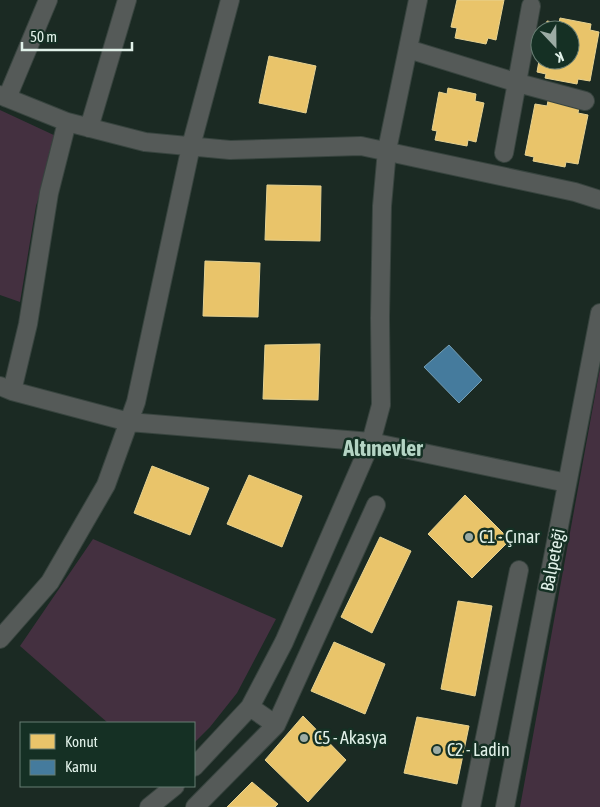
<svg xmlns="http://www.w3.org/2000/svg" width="600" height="807" viewBox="0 0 600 807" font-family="'Asap Condensed',sans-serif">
	<rect width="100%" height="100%" fill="#1b2a23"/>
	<path fill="#443040" d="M0,110l58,27 -22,69 -16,96 -20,-7z
		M600,368v439h-80z
		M93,539l183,80 -39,74 -27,34 -16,16v-20h-86l-88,-77z"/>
	<path fill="#e9c46a" stroke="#e7d290" d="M457,0h47l-8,40 -8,-2 -2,6 -31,-6 2,-10 -6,-1z
		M560,18l31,6 -1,6 9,2 -9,49 -12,-2 -1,5 -32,-6 1,-4 -9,-2 3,-17v5h30v-30h-25l2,-9 12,2z
		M269,56l47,10 -10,47 -47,-10z
		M448,88l28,6 -1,7 9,2 -8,39 -8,-2 -1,6 -32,-6 2,-9 -5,-1 7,-38 8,2z
		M548,101l31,6 -1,6 10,2 -10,49 -12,-2 -1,5 -32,-6 1,-4 -9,-2 10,-51 12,2z
		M267,185l54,1 -1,55 -55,-1z
		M205,261l55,2 -2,54 -55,-1z
		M320,344l-2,56 -55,-1 2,-54z
		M152,466l57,22 -19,47 -56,-22z
		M249,475l53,21 -20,51 -55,-23z
		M465,495l45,45 -38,38 -44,-44z
		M380,537l31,14 -39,82 -31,-16z
		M458,601l34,5 -17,90 -34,-7z
		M334,642l51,22 -20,50 -54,-23z
		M303,716l43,44 -38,42 -43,-42z
		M417,717l52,9 -12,58 -53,-11z
		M252,782l26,22 -3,3h-48z"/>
	<path fill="#457b9d" stroke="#749eb4" d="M449,345l33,35 -23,23 -35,-36z"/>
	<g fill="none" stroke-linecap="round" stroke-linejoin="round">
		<g stroke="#38443f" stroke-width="20">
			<path id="minor" d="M408,49l110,34 67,18
				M0,95l67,27 78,20 85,8 131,-4 214,46 25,8
				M7,98l41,-98
				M89,128l38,-128
				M504,153l27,-147
				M0,386l12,5 117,31 242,20 196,41
				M12,391l16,-67 21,-131 18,-71
				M0,639l50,-57 56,-97 30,-83 55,-256 39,-146
				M250,707l26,18 100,-220
				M194,767l56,-60 34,-65 87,-200 10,-37 -1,-87 2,-112 5,-56 31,-150
				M149,807l26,-21
				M195,807l81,-82
				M471,807l48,-237
				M505,807l95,-494"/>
		</g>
		<use href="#minor" stroke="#555a58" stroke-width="18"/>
	</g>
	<g fill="#9caba4" stroke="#153024" stroke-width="2">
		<circle cx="469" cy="537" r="5"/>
		<circle cx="304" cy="738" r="5"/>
		<circle cx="437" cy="750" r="5"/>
	</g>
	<g text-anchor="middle" stroke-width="5" stroke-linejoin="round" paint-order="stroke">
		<g font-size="18" fill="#e1f1e9" stroke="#153024" text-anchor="start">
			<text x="479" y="543">C1 - Çınar</text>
			<text x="314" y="744">C5 - Akasya</text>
			<text x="447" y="756">C2 - Ladin</text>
		</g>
		<g font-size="18" fill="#e1f1e9" stroke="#153024">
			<text transform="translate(553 560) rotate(-79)" y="6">Balpeteği</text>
		</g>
		<g font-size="22" font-weight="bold" fill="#b4d4c4" stroke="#153024">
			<text x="383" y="456">Altınevler</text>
		</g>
	</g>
	<rect x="20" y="722" width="175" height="65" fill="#153024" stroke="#677d73"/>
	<rect x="30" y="734" width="25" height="15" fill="#e9c46a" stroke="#677d73"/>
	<text x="65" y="747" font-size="15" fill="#e1f1e9">Konut</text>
	<rect x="30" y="760" width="25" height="15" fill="#457b9d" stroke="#677d73"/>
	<text x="65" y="772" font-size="15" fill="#e1f1e9">Kamu</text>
	<g transform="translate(555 45) rotate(158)"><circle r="24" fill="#153024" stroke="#677d73"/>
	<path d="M0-4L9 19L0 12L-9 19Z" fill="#9caba4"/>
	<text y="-8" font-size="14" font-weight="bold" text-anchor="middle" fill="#e1f1e9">K</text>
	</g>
	<path d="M22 42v8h110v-8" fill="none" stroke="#e1f1e9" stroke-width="2.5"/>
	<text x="30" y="42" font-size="15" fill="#e1f1e9" stroke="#153024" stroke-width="4" paint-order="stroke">50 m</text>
</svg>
